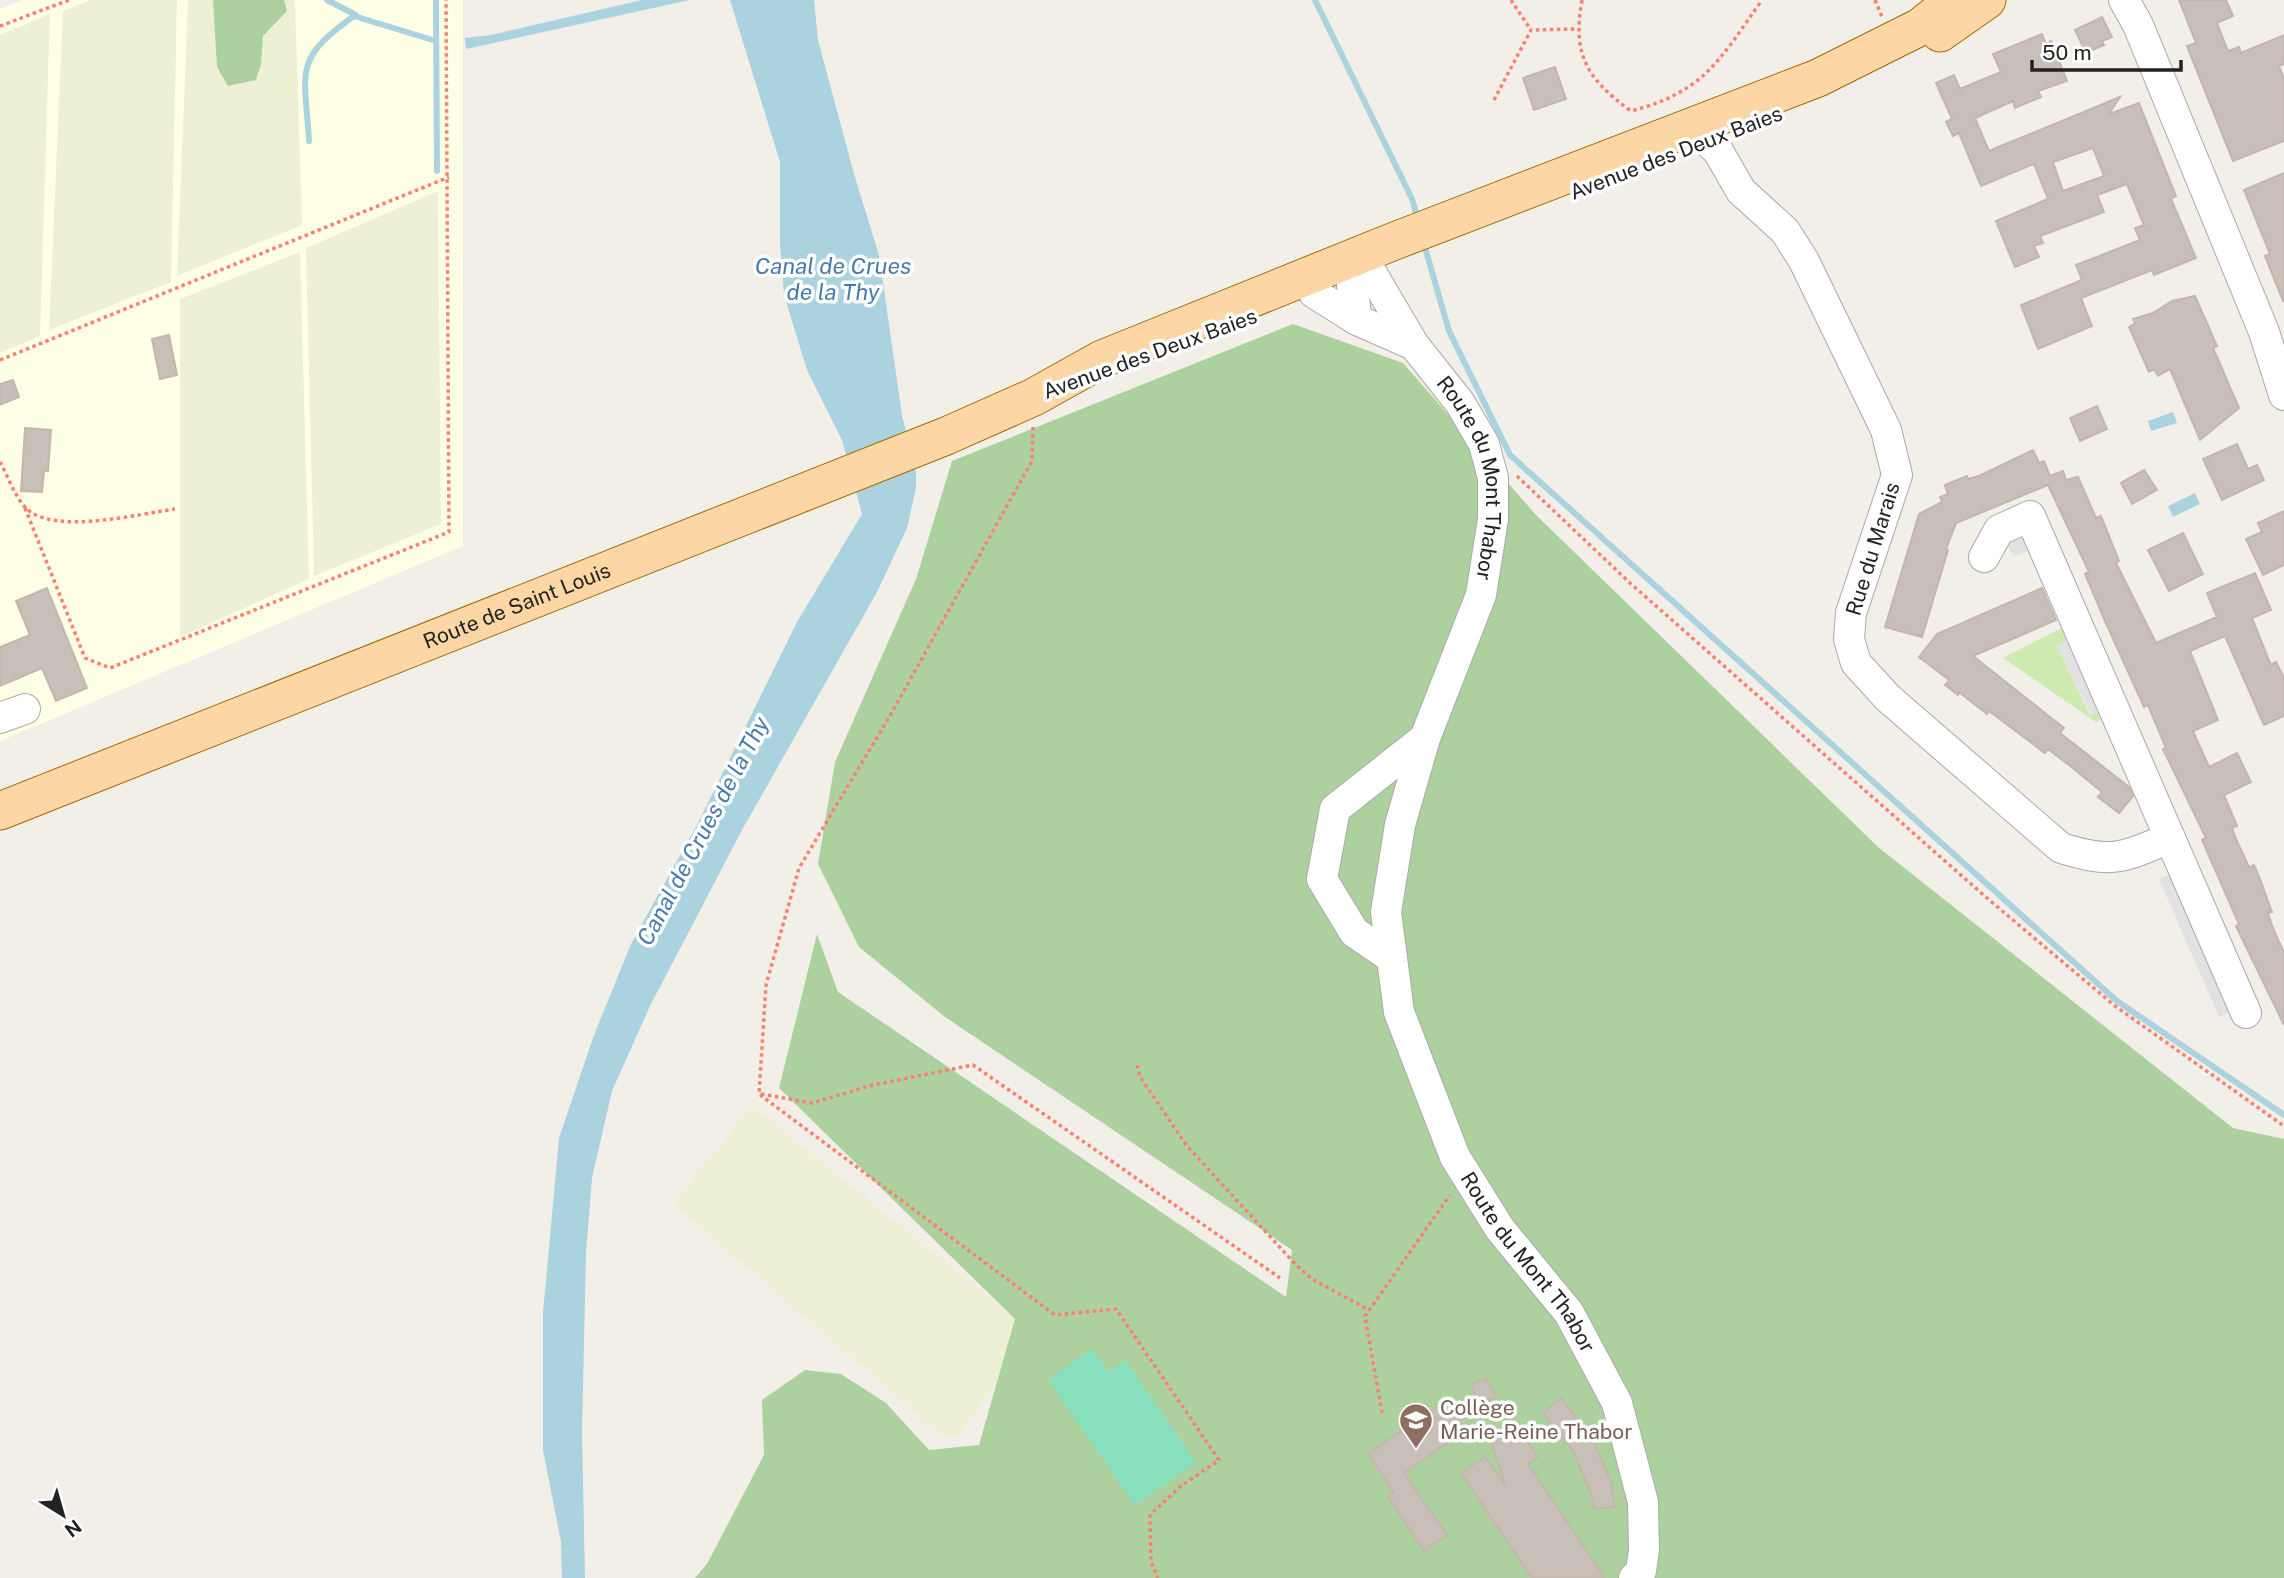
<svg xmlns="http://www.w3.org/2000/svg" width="2284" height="1578" viewBox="0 0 2284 1578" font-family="'Public Sans',sans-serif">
	<rect width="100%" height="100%" fill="#f2efe9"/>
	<path fill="#ffffe5" d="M23,0h440v546l-463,195v-732z"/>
	<path fill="#eef0d5" d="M91,0h86l-6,282 -122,48 14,-319z
		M188,0h107l7,225 -125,51z
		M50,14l-10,322 -40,17v-318z
		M438,191l3,333 -127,52 -8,-328z
		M300,252l9,327 -129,58v-338z
		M752,1106l279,226 -74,107 -16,-5 -268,-231z"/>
	<path fill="#cdebb0" d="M2069,624l4,14 -16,8 33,69 16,-7 3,8 -13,6 -93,-64z"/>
	<path fill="#add19e" d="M213,0h71l3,11 -24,25 -2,28 -5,16 -28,6 -11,-19z
		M1293,324l110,39 133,152 342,332 355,281 51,11v439h-1589l12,-14 57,-109 -2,-55 43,-30 36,4 45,29 43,47 50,-5 36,-126 -236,-231 38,-154 21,58 448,305 6,-47 -347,-233 -86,-70 -41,-83 17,-102 81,-183 36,-118z"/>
	<path fill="#88e0be" d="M1092,1349l16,23 17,-12 71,103 -61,42 -87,-125z"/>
	<path fill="#e2e2e2" d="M2027,526l8,22 -22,9 -9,-22z
		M2073,638l33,70 -15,7 -34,-69z
		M2176,871l59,139 -16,7 -60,-138z"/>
	<path fill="#aad3df" d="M642,0h48l-224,49 -1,-11 26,-3z
		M730,0h84l4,40 36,134 25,81 23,160 14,58v15l-9,40 -30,64 -135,238 -92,176 -38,85 -20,87 -6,76 -4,177 3,147h-23l-1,-36 -18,-92v-137l16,-175 35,-103 37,-91 68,-123 98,-199 65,-108 -20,-74 -35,-70 -23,-75 -4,-52v-81z
		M2173,412l4,11 -26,8 -3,-10z
		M2195,493l5,11 -27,13 -5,-11z"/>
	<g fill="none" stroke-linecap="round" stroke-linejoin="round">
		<path stroke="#aad3df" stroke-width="6" d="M327,0l29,15
			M436,0l1,171
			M1315,0l97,199 6,21
			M309,141c-4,-70 -17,-81 45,-125l82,25
			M1424,244l25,87 61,124 607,546 167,114"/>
	</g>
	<path fill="#c7bfb8" stroke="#c4b6ab" stroke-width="2" fill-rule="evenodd" d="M2179,0h47l7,16 -16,7 11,28 11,-4 2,6 43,-18v29l-5,2 5,13v62l-51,20 -46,-115 9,-3z
		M2102,17l10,20 -10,4 2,4 -18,8 -11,-23z
		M2042,34l4,10 5,-3 16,40 -29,10 3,6 -26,11 -2,-7 -38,17 14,33 131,-54 -11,17 30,-11 37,93 -5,3 25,59 -42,17 -2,-5 -71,28 11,28 -54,23 -17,-44 61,-25 -6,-15 64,-25 -5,-12 9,-3 -17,-41 -30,11 7,17 -64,24 3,7 -9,3 5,11 -24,10 -19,-46 52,-22 -14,-35 -53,22 -22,-53 -6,3 -7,-14 6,-3 -16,-36 18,-8 6,14 41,-17 -8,-18zM2093,148l11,28 -41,15 -10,-29z
		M1555,67l11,32 -32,11 -11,-32z
		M2284,173v128h-1l-18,-45 5,-2 -26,-64z
		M2195,296l22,50 -4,2 26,60 -39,32 -30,-71 -12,7 -4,-7 -5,3 -20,-45 6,-3 -2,-5 20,-6 19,-12z
		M169,335l8,40 -17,4 -8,-40z
		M13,380l6,17 -19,8v-21z
		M2097,406l10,23 -27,12 -10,-23z
		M25,428l26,2 -3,41h-4l-2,21 -21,-1z
		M2237,444l11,25 9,-4 7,15 -42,20 -19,-41z
		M2033,450l6,13 5,-2 6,15 13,-5 3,9 12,-3 18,41 5,-2 18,45 -3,2 40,80 61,-26 -10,-24 48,-20 16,37 -19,8 19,47 5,-3 8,16v38l-20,9 -39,-89 -35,15 28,69 -25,11 16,36 28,-14 14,29 -27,13 13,31 -5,2 4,11 13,28 5,-2 6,14 12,33 -4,1 4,13 12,27v72l-48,-99 3,-2 -37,-84 4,-2 -43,-89 3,-1 -18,-43 -4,2 -39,-86 -20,-47 4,-2 -41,-87 -92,38 -10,26 2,1 -26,87 -37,-10 34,-113 23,-12 -2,-5 8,-3 -3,-9 22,-9 1,3 11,-3z
		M2144,470l13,20 -25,14 -11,-21z
		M2284,511v54l-21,10 -17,-36 16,-7 -4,-9z
		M2183,533l20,41 -34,17 -21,-41z
		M47,588l40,100 -31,13 -14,-33 -42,18v-39l30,-12 -14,-34z
		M2042,588l14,32 -83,36 91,72 -4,5 69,54 4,9 -14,17 -21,-16 4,-5 -33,-27 -21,-16 -3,4 -56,-42 -2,3 -28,-22 -1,3 -13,-10 4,-5 -30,-23 18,-23z
		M1486,1379l11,18 -19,7 -7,-20z
		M1561,1398l32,42 18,42 4,25 -21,2 -3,-16 -19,-44 -29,-36z
		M1442,1403h6l18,27 -62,43 43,62 -23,16 -36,-54 6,-5 -26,-38z
		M1515,1423l23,34 -10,7 77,114h-73l-71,-105 24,-16 21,29 -16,-46z"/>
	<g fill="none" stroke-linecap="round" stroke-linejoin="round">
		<g stroke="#a9a9a9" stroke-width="32">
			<g id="minor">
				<path d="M2124,0l14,25 126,307 20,63"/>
				<path d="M1707,141l11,10 23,40 44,40 19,30 82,169 11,45 -46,138 -2,26 7,24 32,35 173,150c52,16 60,10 109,-10"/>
				<path id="s1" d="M1361,255l53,90 46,58 24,41 9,34v41l-12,76 -56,143 -25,87 -14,87 13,100 56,145 45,72 69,84 48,90 26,99 1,48 -3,21 -7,7"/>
				<path d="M1361,255l-10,23 6,42 57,25"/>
				<path d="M1314,293l43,27"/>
				<path d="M1984,557l15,-27 31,-14 216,497"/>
				<path d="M0,718l25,-9"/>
				<path d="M1392,958l-38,-26 -32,-53 13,-70 90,-71"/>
			</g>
		</g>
		<g stroke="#a06b00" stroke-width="39">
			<g id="major">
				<path d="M1940,33l47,-33"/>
				<path id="s2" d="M0,811l946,-375 88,-39 68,-38 290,-117 426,-164 102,-51 34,-27"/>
			</g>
		</g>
		<path stroke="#fa8072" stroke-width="3.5" stroke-dasharray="3.5 3.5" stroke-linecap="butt" d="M1511,0l20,30
			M1582,0c-10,55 5,79 49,111 74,-19 89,-52 131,-111
			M1875,0l7,17
			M0,26l69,-26
			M1494,100l37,-70 46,-1
			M0,360l449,-183
			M1033,427l-1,34 -141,253 -92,154 -33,117 -7,109 296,221 61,-6 103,151 -38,26 -31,29 1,47 7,16
			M0,462c8,14 15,36 27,47 28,26 111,5 148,0
			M1517,476l113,107 358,316 127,107 169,120
			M25,508l60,150 25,10 339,-136 -3,-532
			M1137,1065l3,12 47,69 110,120 15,13 57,31
			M761,1094l51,9 61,-18 100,-20 307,213
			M1382,1413l-17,-97 85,-121"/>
		<use href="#minor" stroke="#fff" stroke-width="30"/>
		<use href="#major" stroke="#fcd6a4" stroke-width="37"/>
	</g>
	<defs>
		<g id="school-pin" transform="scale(1.75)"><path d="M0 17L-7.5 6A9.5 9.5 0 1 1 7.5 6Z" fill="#8d6e63" stroke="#fff"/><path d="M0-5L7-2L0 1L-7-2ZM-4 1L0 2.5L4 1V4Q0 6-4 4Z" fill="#fff"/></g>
	</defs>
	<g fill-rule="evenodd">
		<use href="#school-pin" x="1416" y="1420"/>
	</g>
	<g text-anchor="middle" stroke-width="7" stroke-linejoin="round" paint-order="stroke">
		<g font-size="21" fill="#222" stroke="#fff">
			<text transform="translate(1676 153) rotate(-21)" y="7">Avenue des Deux Baies</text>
			<text transform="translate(1150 354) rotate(-20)" y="7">Avenue des Deux Baies</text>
			<text dy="7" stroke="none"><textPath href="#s1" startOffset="256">Route du Mont Thabor</textPath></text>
			<text transform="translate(1873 549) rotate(-73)" y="7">Rue du Marais</text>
			<text dy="7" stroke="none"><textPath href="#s2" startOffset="556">Route de Saint Louis</textPath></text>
			<text dy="7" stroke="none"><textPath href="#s1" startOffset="1096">Route du Mont Thabor</textPath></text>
		</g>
		<g font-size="21" fill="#785e54" stroke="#fff" text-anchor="start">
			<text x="1440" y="1415">Collège<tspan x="1440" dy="24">Marie-Reine Thabor</tspan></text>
		</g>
		<g font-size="23" font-style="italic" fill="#4a7aab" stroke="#fff">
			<text x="833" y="274">Canal de Crues<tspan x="833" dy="26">de la Thy</tspan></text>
			<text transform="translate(703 831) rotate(-62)" y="8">Canal de Crues de la Thy</text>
		</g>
	</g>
	<g transform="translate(63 1515) rotate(143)" stroke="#ffffff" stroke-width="5" paint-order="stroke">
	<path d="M0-5L12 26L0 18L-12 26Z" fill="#222222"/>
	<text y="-10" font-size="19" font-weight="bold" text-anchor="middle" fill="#222222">N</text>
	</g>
	<path d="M2032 60v10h149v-10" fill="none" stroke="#222222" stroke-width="3.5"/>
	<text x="2042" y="60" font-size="21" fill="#222222" stroke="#ffffff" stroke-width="5" paint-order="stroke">50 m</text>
</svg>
